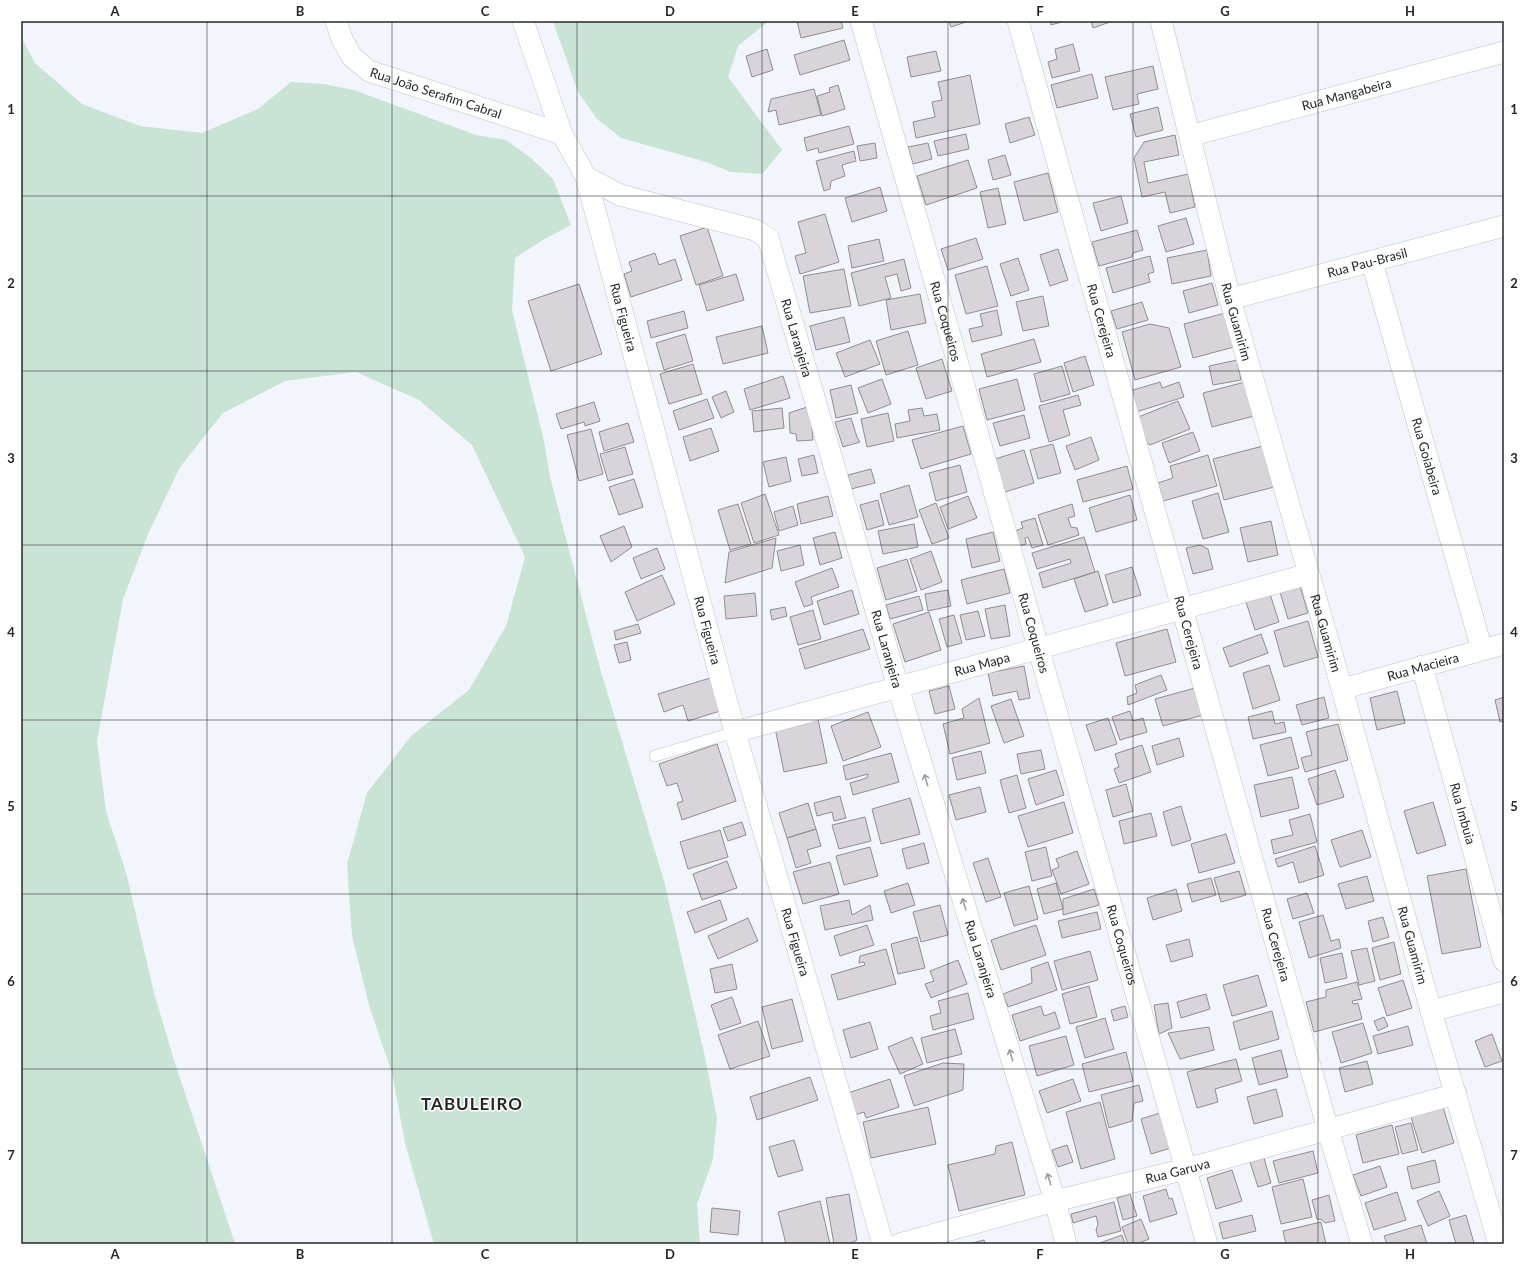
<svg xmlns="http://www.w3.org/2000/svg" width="1525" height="1265" viewBox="0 0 1525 1265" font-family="Lato,sans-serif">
	<rect width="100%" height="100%" fill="#f2f5fb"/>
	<path fill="#c9e3d4" d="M553,21h216l-31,25 -10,31 54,73 -20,24 -31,-2 -28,-11 -82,-23 -24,-19 -19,-27z
		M21,37l14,26 47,41 58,22 62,7 56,-24 33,-27 32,2 31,6 122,45 30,5 25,18 22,21 18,46 -28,15 -28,18 -3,52 32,131 6,36 49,188 65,216 41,176 12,61 -4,41 -16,45 3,40h-266l-29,-101 -13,-70 -23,-68 -17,-69 -5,-72 20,-71 44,-57 58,-46 37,-64 19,-69 -53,-112 -53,-45 -63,-28 -71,9 -62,32 -43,54 -32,67 -25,65 -26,142 9,70 21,65 27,117 20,67 61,184h-214z"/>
	<path fill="#d8d4d9" stroke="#918d91" d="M797,21h44l2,7 -42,10z
		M949,21h20l-18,6z
		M1050,21h15l-14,4z
		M1091,21h22l-20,7z
		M844,40l6,20 -50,15 -6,-20z
		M1073,44l7,27 -28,7 -4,-16 9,-3 -2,-10z
		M767,49l6,21 -21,7 -6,-21z
		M936,51l5,20 -30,6 -4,-20z
		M1153,66l5,23 -21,5 2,10 -26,6 -8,-33z
		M1092,74l6,24 -41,10 -6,-23z
		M970,75l10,49 -64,14 -3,-16 22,-5 -3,-15 10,-2 -4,-18z
		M838,85l7,24 -23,7 -5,-20 13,-4 -1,-4z
		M814,89l7,26 -42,10 -3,-15 -8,2 3,-13z
		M1158,107l5,23 -27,7 -6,-23z
		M1029,117l6,18 -25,8 -5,-19z
		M849,126l5,18 -35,9 -1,-5 -11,3 -3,-13z
		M966,134l3,15 -31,7 -4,-15z
		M1175,135l4,20 -35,7 4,21 40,-9 7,33 -25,6 -5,-21 -23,5 -8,-39 10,-16z
		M875,143l2,15 -17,3 -3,-15z
		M928,143l4,16 -19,5 -5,-17z
		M854,151l2,10 -14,4 3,11 -14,5 -1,8 -6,2 -8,-30z
		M1005,155l6,20 -18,5 -5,-20z
		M968,160l9,28 -51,17 -9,-29z
		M1048,173l10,39 -34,9 -10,-39z
		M880,187l7,24 -35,11 -7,-24z
		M998,188l8,36 -18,4 -8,-36z
		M1121,196l7,27 -27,8 -8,-28z
		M825,214l14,48 -39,12 -5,-18 11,-3 -8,-31z
		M1186,218l8,26 -28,8 -8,-26z
		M707,227l16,49 -27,9 -16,-49z
		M1137,230l6,20 -10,3 -1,4 -33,9 -7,-24z
		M976,238l7,21 -35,11 -7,-21z
		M879,239l5,22 -32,7 -4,-22z
		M1058,249l10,31 -18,6 -10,-31z
		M1207,250l4,26 -39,8 -5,-26z
		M655,253l4,12 16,-6 7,21 -51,17 -7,-23 8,-3 -3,-9z
		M1150,256l4,16 -6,2 2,8 -37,11 -7,-25z
		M1018,258l11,32 -18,6 -11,-32z
		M904,259l7,29 -10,3 -4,-17 -12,3 6,21 -32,8 -8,-33z
		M987,266l11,40 -32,8 -11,-39z
		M844,269l7,37 -41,7 -7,-37z
		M736,274l8,26 -37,11 -8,-26z
		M1212,283l6,22 -29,8 -6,-22z
		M579,284l23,70 -51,17 -23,-70z
		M920,294l6,29 -35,7 -5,-30z
		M1043,296l6,30 -26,5 -7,-29z
		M1142,302l6,18 -31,9 -6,-18z
		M997,310l5,25 -30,7 -3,-13 14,-3 -3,-12z
		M684,311l4,17 -37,10 -4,-17z
		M1225,313l9,34 -41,11 -9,-34z
		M844,317l6,25 -34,8 -6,-24z
		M1150,324l19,4 12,39 -46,13 -13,-48z
		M762,326l6,27 -45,11 -7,-27z
		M908,331l10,34 -32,10 -10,-34z
		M685,334l8,27 -29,9 -8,-27z
		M1034,339l7,23 -54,15 -6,-23z
		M870,340l10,24 -35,13 -9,-24z
		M1085,356l9,29 -21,7 -9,-29z
		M942,359l10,32 -26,8 -10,-31z
		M1237,360l4,20 -28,5 -4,-19z
		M693,364l9,30 -33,10 -9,-30z
		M1062,366l8,28 -29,8 -7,-28z
		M783,376l7,22 -40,12 -6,-21z
		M882,379l9,25 -23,9 -10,-25z
		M1017,379l8,31 -38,10 -8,-31z
		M1160,382l2,6 17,-6 5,15 -48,15 -6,-21z
		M1245,382l9,34 -42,11 -9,-34z
		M851,385l7,28 -22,5 -6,-28z
		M726,391l8,21 -13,6 -9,-21z
		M1078,395l3,10 -18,5 7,25 -21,7 -10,-36z
		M707,399l7,19 -35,12 -6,-19z
		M1178,401l12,28 -40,16 -3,-2 -11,-25z
		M594,402l6,19 -15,5 -1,-4 -23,7 -5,-15z
		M810,406l3,34 -16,1 -1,-7 -6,-1 -1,-20z
		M782,408l2,20 -30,4 -2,-21z
		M922,408l2,8 13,-2 3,16 -43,8 -2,-14 15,-3 -2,-11z
		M888,413l6,28 -27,6 -6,-28z
		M1024,415l6,23 -30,8 -7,-23z
		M851,418l6,19 3,5 -17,5 -8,-25z
		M628,423l6,19 -30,9 -5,-19z
		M963,426l8,28 -50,15 -9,-29z
		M711,428l8,23 -29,10 -7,-24z
		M591,429l12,45 -24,7 -12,-46z
		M1193,432l7,19 -31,12 -7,-20z
		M1091,437l8,23 -24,10 -9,-24z
		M1053,444l8,29 -23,6 -8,-29z
		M1263,446l11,41 -50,13 -11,-41z
		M625,447l8,27 -25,7 -8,-27z
		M1024,450l10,33 -29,9 -10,-33z
		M814,455l4,18 -16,3 -4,-17z
		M1208,455l9,31 -54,15 -5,-18 15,-5 -3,-12z
		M786,457l5,24 -22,6 -6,-25z
		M960,465l7,27 -31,9 -7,-28z
		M1127,466l6,23 -50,13 -6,-22z
		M871,469l4,14 -24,6 -3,-14z
		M634,479l9,28 -24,8 -10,-28z
		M909,485l9,32 -29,8 -9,-31z
		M1218,493l11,39 -26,7 -11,-38z
		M765,494l14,41 -25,8 -13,-40z
		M1130,495l7,25 -41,12 -7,-24z
		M828,496l5,20 -32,8 -4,-20z
		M968,496l9,22 -29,11 -8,-22z
		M878,500l6,25 -17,5 -7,-25z
		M936,503l13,35 -17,6 -13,-34z
		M738,504l13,40 -21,6 -12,-40z
		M1072,504l3,12 -7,2 3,9 6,1 2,7 -31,10 -10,-30z
		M793,506l5,19 -19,6 -5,-19z
		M1035,518l8,27 -11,3 -4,-11 -3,1 1,6 -7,2 -4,-15 8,-3 -2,-6z
		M1271,521l7,34 -30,7 -8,-34z
		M914,524l4,23 -35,7 -5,-23z
		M624,526l8,21 -21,15 -11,-26z
		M835,532l7,26 -22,7 -7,-27z
		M993,532l7,29 -28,7 -6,-29z
		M1084,537l11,35 -52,16 -4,-15 32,-10 -1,-4 -33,10 -5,-16z
		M776,538l-4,30 -47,15 4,-31z
		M800,545l4,20 -23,6 -4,-20z
		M1200,545l8,4 5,20 -20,5 -7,-26z
		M657,548l8,21 -24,10 -8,-21z
		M931,551l11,31 -21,8 -11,-31z
		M907,559l10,32 -31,9 -9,-32z
		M1132,567l9,28 -28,8 -8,-28z
		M832,568l7,19 -28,10 2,7 -9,3 -9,-25z
		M1004,569l6,24 -43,11 -6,-24z
		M1098,571l10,34 -23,7 -11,-33z
		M662,575l13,29 -38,17 -12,-29z
		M1300,586l8,27 -20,6 -8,-27z
		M852,590l7,24 -35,11 -7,-24z
		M948,590l3,16 -23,5 -3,-17z
		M755,593l2,23 -31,3 -2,-23z
		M1270,594l9,28 -24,8 -9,-28z
		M919,596l4,14 -33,9 -4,-14z
		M1005,605l5,31 -19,3 -6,-30z
		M785,607l2,9 -15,4 -2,-10z
		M813,610l8,29 -23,6 -8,-28z
		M978,611l7,25 -19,4 -6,-25z
		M929,612l12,38 -36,12 -12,-38z
		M954,615l8,28 -15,4 -8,-28z
		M1308,621l10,36 -34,10 -10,-36z
		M638,624l3,9 -25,7 -2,-9z
		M863,629l7,20 -65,20 -6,-20z
		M1167,629l9,33 -51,14 -9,-33z
		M1261,634l7,19 -38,14 -7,-19z
		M627,642l4,18 -12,3 -5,-18z
		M1269,665l11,35 -27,9 -10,-36z
		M1024,666l6,32 -11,2 -2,-9 -24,5 -5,-23z
		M1161,675l6,15 -39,15 -1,-8 10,-4 -2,-8z
		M710,678l10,33 -32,10 -5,-16 -19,7 -6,-18z
		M949,686l6,23 -20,5 -6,-23z
		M1195,688l8,27 -40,11 -8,-27z
		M1397,691l8,32 -28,7 -7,-32z
		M1324,697l5,21 -27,7 -6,-20z
		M1504,697v24l-4,1 -5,-22z
		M979,698l11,45 -40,11 -7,-30 21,-6 -2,-9z
		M1011,699l13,37 -20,7 -13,-37z
		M1130,711l3,10 10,-3 4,14 -27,8 -8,-23z
		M1272,711l3,13 9,-2 2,10 -33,7 -5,-22z
		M868,712l13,35 -38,14 -12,-35z
		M1108,718l9,26 -22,7 -9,-26z
		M818,719l9,44 -43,9 -9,-44z
		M1338,724l10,36 -43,12 -4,-14 11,-3 -6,-23z
		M1291,737l8,31 -31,8 -8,-31z
		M1179,738l5,18 -27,9 -5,-19z
		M717,744l19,57 -54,19 -5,-17 6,-2 -6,-18 -10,3 -8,-22z
		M1142,745l9,27 -32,11 -5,-14 5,-2 -4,-13z
		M1041,750l4,19 -24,5 -4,-20z
		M981,751l5,22 -29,7 -5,-22z
		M891,753l8,29 -46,13 -3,-12 17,-5 1,-4 -22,6 -3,-14z
		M1056,770l8,25 -28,10 -8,-26z
		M1335,770l9,27 -27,8 -9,-26z
		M1017,775l9,33 -17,5 -9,-33z
		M1292,777l7,31 -38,9 -7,-32z
		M1126,784l7,27 -20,6 -7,-27z
		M980,787l6,25 -30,8 -7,-25z
		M840,796l6,22 -12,3 -2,-9 -15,4 -3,-13z
		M910,798l10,36 -39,10 -9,-35z
		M1064,802l9,31 -45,14 -10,-31z
		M1433,802l13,43 -29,9 -13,-43z
		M808,803l8,26 -29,9 -8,-25z
		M1181,806l10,34 -19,6 -9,-34z
		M1151,813l6,23 -33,8 -5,-23z
		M1310,814l7,28 -43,12 -3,-14 22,-5 -4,-15z
		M865,817l6,24 -32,8 -7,-24z
		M742,822l4,13 -18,6 -5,-13z
		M816,829l5,17 -14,4 4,13 -15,5 -9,-30z
		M720,830l8,27 -40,12 -8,-27z
		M1362,830l9,27 -31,10 -9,-27z
		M1226,834l9,29 -36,10 -8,-29z
		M924,843l5,20 -22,6 -5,-20z
		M1315,846l9,29 -25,8 -6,-21 -15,5 -3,-8z
		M870,847l8,29 -34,9 -8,-29z
		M1046,847l6,29 -20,5 -7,-29z
		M1077,851l12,33 -28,10 -9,-24 7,-3 -3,-8z
		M988,858l13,39 -15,5 -13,-39z
		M727,861l10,27 -35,12 -9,-26z
		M830,862l9,32 -36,10 -10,-32z
		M1466,869l15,78 -39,7 -15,-78z
		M1239,871l7,24 -25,7 -7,-24z
		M1367,876l7,25 -28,8 -8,-25z
		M1211,878l5,17 -24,7 -5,-18z
		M908,883l7,22 -24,8 -7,-22z
		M1056,883l7,26 -19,5 -7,-25z
		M1029,886l9,33 -24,7 -10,-33z
		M1094,889l5,16 -36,10v-16z
		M1176,889l6,22 -29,9 -6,-22z
		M1307,893l7,20 -21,6 -6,-20z
		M720,900l7,20 -32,13 -8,-21z
		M849,900l3,15 18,-10 3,15 -48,10 -5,-24z
		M940,905l8,30 -27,7 -8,-30z
		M1097,912l4,17 -39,9 -4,-17z
		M1323,915l8,26 8,-2 2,9 -32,10 -10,-36z
		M1383,917l6,20 -16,5 -5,-21z
		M748,918l10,23 -40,18 -10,-23z
		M867,925l7,20 -34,11 -6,-20z
		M1036,925l10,30 -45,15 -10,-30z
		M917,937l8,31 -27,6 -7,-30z
		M1189,939l4,17 -22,6 -5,-17z
		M1394,942l7,32 -21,6 -8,-32z
		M1367,948l8,33 -16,4 -8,-34z
		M886,949l10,35 -58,16 -7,-25 34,-10 -1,-3 -5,1 1,-7z
		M1090,951l8,29 -36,10 -8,-29z
		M1342,953l5,25 -22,5 -5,-25z
		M958,960l9,24 -36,14 -6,-14 9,-3 -4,-10z
		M1048,962l9,28 -49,17 -5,-13 29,-11 -1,-15z
		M732,964l5,25 -22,4 -5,-24z
		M1258,975l9,31 -35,10 -9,-31z
		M1403,980l9,28 -25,8 -9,-28z
		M1357,982l5,17 -10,2 1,3 5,-1 4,16 -48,13 -8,-30 20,-5v-7z
		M1089,986l8,31 -27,7 -8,-30z
		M968,993l6,26 -41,11 -3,-14 11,-3 -3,-12z
		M1206,994l4,15 -29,9 -4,-16z
		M732,997l9,26 -21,7 -9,-25z
		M792,999l11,42 -31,8 -10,-42z
		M1168,1003l4,25 -13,6 -5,-29z
		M1041,1006l3,10 11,-4 5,16 -40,13 -8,-26z
		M1125,1006l3,11 -14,4 -3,-11z
		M1272,1011l7,28 -39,11 -7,-28z
		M1384,1017l4,9 -10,5 -4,-10z
		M1105,1018l9,31 -29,9 -9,-31z
		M758,1021l12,35 -40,13 -12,-34z
		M870,1022l8,27 -27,9 -8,-28z
		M1363,1023l9,30 -31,10 -9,-31z
		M1408,1026l5,19 -35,9 -5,-18z
		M1209,1027l5,23 -34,9 -12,-26z
		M955,1029l7,25 -35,9 -6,-25z
		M1492,1034l10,27 -17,6 -10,-26z
		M1066,1036l8,29 -37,11 -8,-30z
		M912,1037l11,27 -23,10 -12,-27z
		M1281,1050l7,27 -29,8 -7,-27z
		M1126,1052l7,29 -44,11 -7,-28z
		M1236,1059l6,22 -27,8 3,13 -21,6 -10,-36z
		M1367,1061l6,23 -28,8 -6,-24z
		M943,1063l21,1 -1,26 -49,16 -10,-30z
		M810,1077l8,23 -61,20 -7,-23z
		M890,1079l9,28 -33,11 -2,-6 -9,3 -7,-22z
		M1073,1079l8,22 -34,12 -8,-22z
		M1139,1085l4,16 -9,2 -2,18 -23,7 -8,-33z
		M1276,1089l7,27 -29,8 -7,-27z
		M1100,1102l15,57 -34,10 -15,-57z
		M928,1107l8,37 -65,14 -8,-36z
		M1443,1107l11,36 -32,10 -11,-36z
		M1160,1113l11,35 -20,6 -10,-35z
		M1411,1123l7,27 -16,4 -7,-27z
		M1392,1125l7,29 -36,9 -7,-28z
		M794,1140l9,30 -25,7 -9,-30z
		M1012,1142l13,53 -66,16 -11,-46 47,-11 1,-8z
		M1067,1145l6,17 -15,5 -6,-17z
		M1313,1151l5,22 -39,10 -6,-22z
		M1264,1158l7,25 -13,4 -8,-25z
		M1435,1160l5,22 -28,7 -5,-22z
		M1380,1166l7,21 -26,9 -8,-21z
		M1232,1170l10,31 -26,8 -9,-31z
		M1303,1179l9,38 -31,7 -9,-37z
		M1166,1189l3,10 3,-1 5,16 -27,8 -7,-26z
		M1439,1191l11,25 -22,10 -11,-25z
		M1397,1192l9,28 -32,10 -9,-27z
		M849,1194l8,46 -8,4h-15l-8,-46z
		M1130,1194l7,22 -14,4 -6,-22z
		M1329,1195l6,26 -10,2 -3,-3 -5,-1 -5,-19z
		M820,1201l10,43h-44l-8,-32z
		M1114,1202l7,29 -23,6 -2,-7 2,-6 -2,-8 -23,7 -2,-9z
		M712,1208l28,3 -2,24 -28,-3z
		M1252,1215l4,16 -33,8 -4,-16z
		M1466,1215l8,28 -18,1 -7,-24z
		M1141,1219l8,20 -12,5h-9l-6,-17z
		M1321,1222l5,22h-40l-3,-13z
		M1421,1225l6,19h-40l-3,-8z
		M1122,1235l3,9h-28z
		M984,1240l1,4h-16z"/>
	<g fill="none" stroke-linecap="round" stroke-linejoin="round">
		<g stroke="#bec2c7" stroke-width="12">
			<path id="lane" d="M655,756l80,-24"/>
		</g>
		<g stroke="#bec2c7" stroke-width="22">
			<g id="street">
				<path id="s1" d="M336,21l6,18 10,18 17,14 193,63"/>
				<path id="s2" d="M523,21l39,113 24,43 149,555 148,512"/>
				<path id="s3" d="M861,21l346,1223"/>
				<path id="s4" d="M1018,21l310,1109 34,114"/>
				<path id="s5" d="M1161,21l69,278 112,390 89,322 68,233"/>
				<path id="s6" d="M1189,136l315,-84"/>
				<path id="s7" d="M586,177l34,18 135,35 13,8 130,449 157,514 11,43"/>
				<path id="s8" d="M1372,262l110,388"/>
				<path id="s9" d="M1230,299l274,-73"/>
				<path id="s10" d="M1422,666l82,295"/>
				<path id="s11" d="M1342,689l162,-45"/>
				<path id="s12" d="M735,732l574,-158"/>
				<path d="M1431,1011l73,-19"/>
				<path id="s13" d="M899,1244l156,-43 131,-32 270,-75"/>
			</g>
		</g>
		<use href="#lane" stroke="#fff" stroke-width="11"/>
		<use href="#street" stroke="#fff" stroke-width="21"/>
	</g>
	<defs><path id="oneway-shaft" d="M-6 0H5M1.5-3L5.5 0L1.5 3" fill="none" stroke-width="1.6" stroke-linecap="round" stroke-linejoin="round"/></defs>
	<g stroke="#9d9e9f">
		<use href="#oneway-shaft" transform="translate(926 780) rotate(-107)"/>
		<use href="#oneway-shaft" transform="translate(964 904) rotate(-107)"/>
		<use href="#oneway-shaft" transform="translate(1011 1055) rotate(-107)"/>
		<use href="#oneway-shaft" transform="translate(1049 1179) rotate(-107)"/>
	</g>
	<path fill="none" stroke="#252729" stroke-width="1" stroke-opacity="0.55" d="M207,21v1223M392,21v1223M577,21v1223M762,21v1223M948,21v1223M1133,21v1223M1318,21v1223M21,196h1483M21,371h1483M21,545h1483M21,720h1483M21,894h1483M21,1069h1483"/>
	<g text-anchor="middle" stroke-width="3" stroke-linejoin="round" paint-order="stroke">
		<g font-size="13" fill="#252729" stroke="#fff">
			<text dy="5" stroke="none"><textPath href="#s1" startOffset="132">Rua João Serafim Cabral</textPath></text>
			<text dy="5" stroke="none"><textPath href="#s6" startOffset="163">Rua Mangabeira</textPath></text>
			<text dy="5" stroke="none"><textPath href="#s9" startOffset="142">Rua Pau-Brasil</textPath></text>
			<text dy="5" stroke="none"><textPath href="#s2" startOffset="314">Rua Figueira</textPath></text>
			<text dy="5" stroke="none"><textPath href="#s3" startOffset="312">Rua Coqueiros</textPath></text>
			<text dy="5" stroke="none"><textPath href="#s4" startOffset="311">Rua Cerejeira</textPath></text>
			<text dy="5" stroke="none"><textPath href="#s5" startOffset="310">Rua Guamirim</textPath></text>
			<text dy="5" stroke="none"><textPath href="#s7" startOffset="297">Rua Laranjeira</textPath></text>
			<text dy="5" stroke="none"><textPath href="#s8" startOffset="202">Rua Goiabeira</textPath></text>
			<text dy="5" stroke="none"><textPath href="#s2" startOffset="638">Rua Figueira</textPath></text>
			<text dy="5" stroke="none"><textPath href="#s3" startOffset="636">Rua Coqueiros</textPath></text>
			<text dy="5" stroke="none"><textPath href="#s4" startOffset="635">Rua Cerejeira</textPath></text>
			<text dy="5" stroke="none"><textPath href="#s5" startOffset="634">Rua Guamirim</textPath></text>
			<text dy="5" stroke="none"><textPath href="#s7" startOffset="621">Rua Laranjeira</textPath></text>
			<text dy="5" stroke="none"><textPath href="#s12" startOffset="256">Rua Mapa</textPath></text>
			<text dy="5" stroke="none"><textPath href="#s11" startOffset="84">Rua Macieira</textPath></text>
			<text dy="5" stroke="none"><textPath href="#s10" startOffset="153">Rua Imbuia</textPath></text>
			<text dy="5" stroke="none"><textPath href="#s2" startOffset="962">Rua Figueira</textPath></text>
			<text dy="5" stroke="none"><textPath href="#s3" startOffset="960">Rua Coqueiros</textPath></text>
			<text dy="5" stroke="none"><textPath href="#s4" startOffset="959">Rua Cerejeira</textPath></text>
			<text dy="5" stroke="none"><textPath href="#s5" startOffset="958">Rua Guamirim</textPath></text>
			<text dy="5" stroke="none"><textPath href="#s7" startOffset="945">Rua Laranjeira</textPath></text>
			<text dy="5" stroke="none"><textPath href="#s13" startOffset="288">Rua Garuva</textPath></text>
		</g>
		<g font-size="17" font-weight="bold" letter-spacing="1" fill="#252729" stroke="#fff">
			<text x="472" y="1110">TABULEIRO</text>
		</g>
	</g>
	<rect width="1525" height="1265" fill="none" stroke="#ffffff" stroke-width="44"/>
	<rect x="22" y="22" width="1481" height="1221" fill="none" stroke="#252729" stroke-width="1.5"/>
	<g font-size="13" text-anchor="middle" font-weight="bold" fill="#252729">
		<text x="115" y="16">A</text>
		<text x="300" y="16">B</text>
		<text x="485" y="16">C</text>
		<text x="670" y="16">D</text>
		<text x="855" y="16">E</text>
		<text x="1040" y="16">F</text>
		<text x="1225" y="16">G</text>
		<text x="1410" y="16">H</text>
		<text x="11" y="114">1</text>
		<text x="1514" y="114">1</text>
		<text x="11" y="288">2</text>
		<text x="1514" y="288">2</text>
		<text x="11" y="463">3</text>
		<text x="1514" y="463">3</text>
		<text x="11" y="637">4</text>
		<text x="1514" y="637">4</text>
		<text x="11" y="811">5</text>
		<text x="1514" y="811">5</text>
		<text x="11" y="986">6</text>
		<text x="1514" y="986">6</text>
		<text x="11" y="1160">7</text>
		<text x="1514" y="1160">7</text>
		<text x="115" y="1259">A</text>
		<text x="300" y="1259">B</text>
		<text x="485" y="1259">C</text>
		<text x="670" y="1259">D</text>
		<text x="855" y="1259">E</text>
		<text x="1040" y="1259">F</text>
		<text x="1225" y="1259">G</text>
		<text x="1410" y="1259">H</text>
	</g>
</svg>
